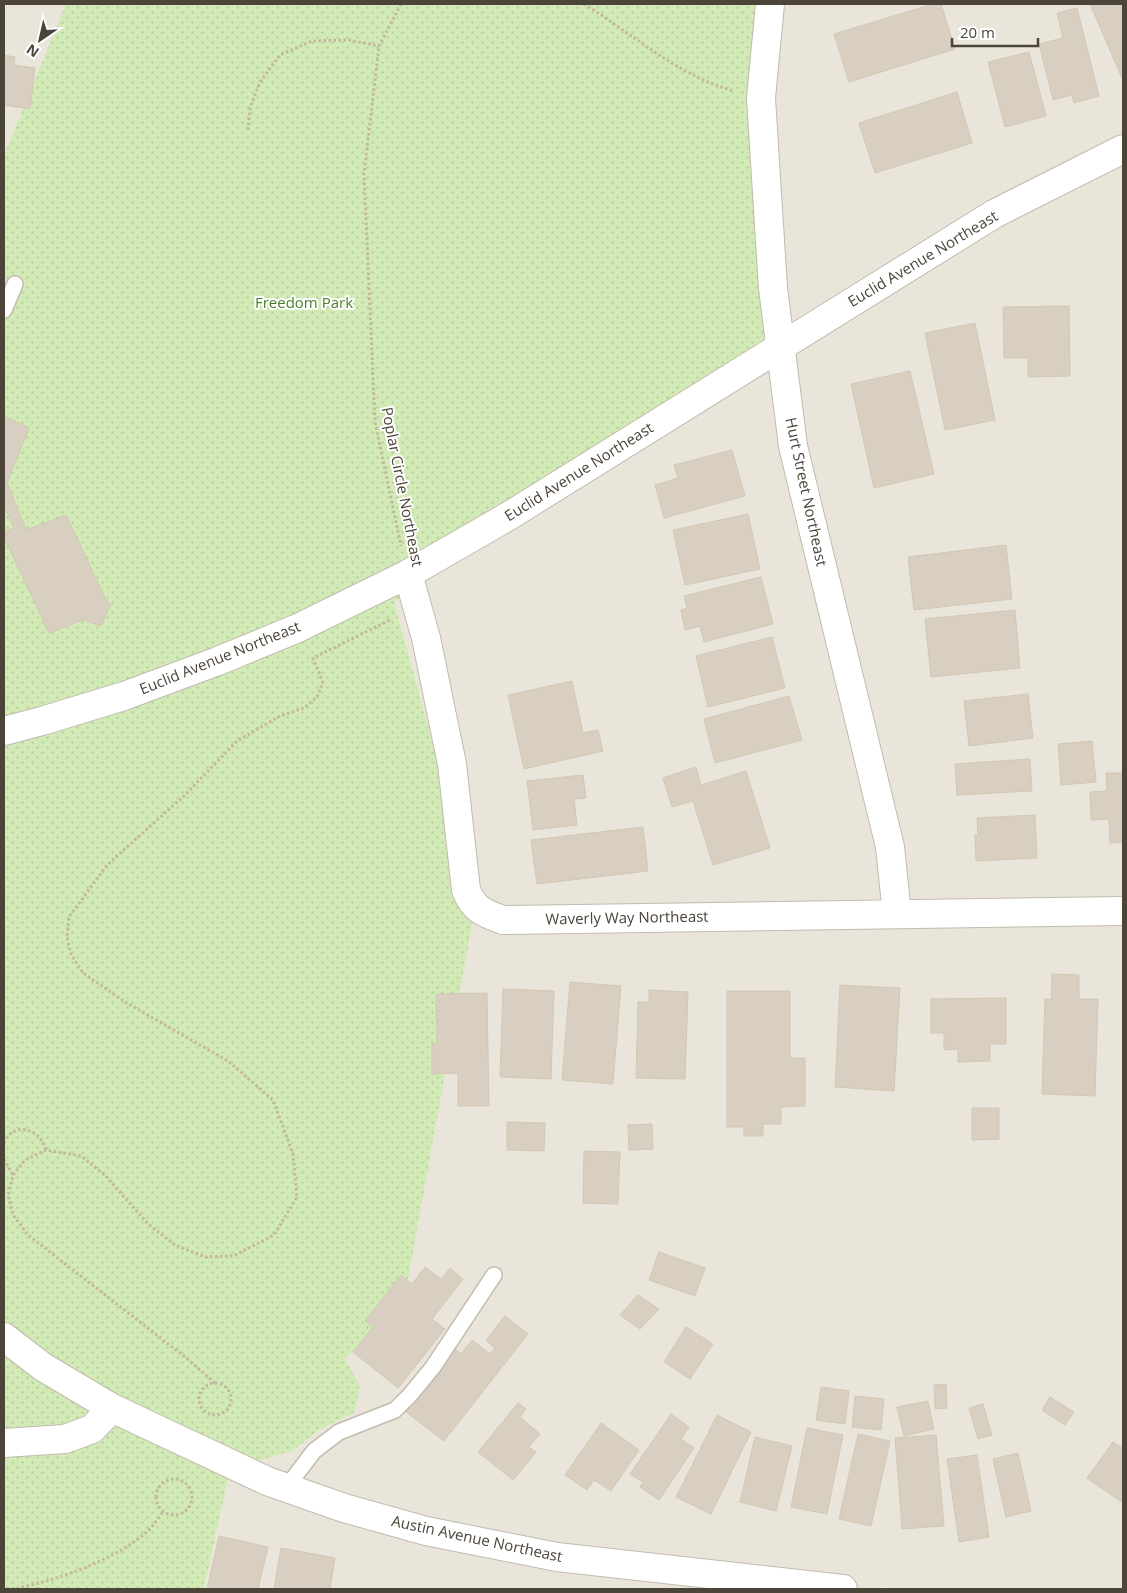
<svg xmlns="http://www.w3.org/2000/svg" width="1127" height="1593" viewBox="0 0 1127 1593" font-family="'Open Sans',sans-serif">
	<defs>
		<pattern id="park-dots" width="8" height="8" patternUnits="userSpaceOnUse" patternTransform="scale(1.25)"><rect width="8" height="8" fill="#d2eab5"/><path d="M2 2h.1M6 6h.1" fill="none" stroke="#b6ca9c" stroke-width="1.8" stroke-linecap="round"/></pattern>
	</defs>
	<rect width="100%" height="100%" fill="#f6f3ec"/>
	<path fill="#eae5da" d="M4,4h64l-64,157z
		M777,4h346v1585h-220l-22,-2 -1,2h-676l25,-115 247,-572 -82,-300 391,-255 -23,-274z"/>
	<path fill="url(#park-dots)" d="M66,4h711l-15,69 23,274 -391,255 82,300 -72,399 -59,58 15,27 -5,26 -37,18 -25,21 -55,15 -9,8 -25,115h-200v-1434z"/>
	<path fill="#d8cfc1" stroke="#d3c7b4" d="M933,4h8l14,45 -106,33 -15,-48z
		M1090,4h33v73l-1,1z
		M1077,8l22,88 -25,7 -2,-8 -19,5 -14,-56 24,-6 -6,-25z
		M1029,52l17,64 -41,11 -17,-65z
		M4,55l11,2 -1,8 21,3 -5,41 -26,-4z
		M957,92l15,51 -97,30 -16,-50z
		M1069,306l1,70 -42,1v-19h-24l-1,-51z
		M975,323l20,97 -50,10 -20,-97z
		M910,371l24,103 -60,14 -23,-104z
		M4,416l25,12 -22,55 19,47 40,-15 40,85 5,4 -10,22 -18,-6 -34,13 -45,-96v-5l10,-4 -10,-23z
		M732,450l13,46 -81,22 -9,-33 23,-7 -4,-13z
		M748,514l12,55 -75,16 -12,-55z
		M1006,545l6,54 -98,11 -6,-53z
		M761,577l12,47 -69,18 -4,-16 -15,4 -4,-20 6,-2 -3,-12z
		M1015,610l5,58 -89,9 -6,-58z
		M772,637l13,51 -77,19 -12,-51z
		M572,681l11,52 15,-3 5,21 -79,18 -16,-74z
		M1028,694l5,44 -64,8 -5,-45z
		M789,696l13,44 -87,23 -11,-44z
		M1092,741l4,41 -35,3 -3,-41z
		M1030,759l2,32 -75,4 -2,-31z
		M696,767l5,18 45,-14 24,77 -57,17 -20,-64 -21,6 -9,-29z
		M1106,773h17v69l-13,1 -1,-24 -18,1 -1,-28 17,-1z
		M583,775l3,23 -12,1 3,26 -44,5 -6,-49z
		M1035,815l2,43 -61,3 -1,-26h3l-1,-17z
		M643,827l5,44 -111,13 -6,-44z
		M1052,974l27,1v24h19l-3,97 -53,-2 3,-95 6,1z
		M570,982l51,4 -8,98 -51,-4z
		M840,985l60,3 -6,103 -59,-4z
		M503,989l51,2 -3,88 -51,-2z
		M649,990l39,2 -3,87 -49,-1 2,-76h11z
		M727,991h63v67h15v48l-24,1v17h-18v12h-19v-9h-17z
		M487,993l2,113h-31v-33l-26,1v-30h5l-1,-50z
		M1006,998v46h-16v17l-32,1v-13l-14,1v-17h-13v-34z
		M972,1108h27v31l-27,1z
		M507,1122l38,1 -1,28 -37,-1z
		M652,1124l1,25 -24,1 -1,-25z
		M584,1151l36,1 -2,52 -35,-1z
		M659,1252l46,16 -10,28 -46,-16z
		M425,1267l16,12 9,-11 13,11 -31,40 13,10 -47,59 -45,-36 20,-25 -8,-6 36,-46 11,9z
		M638,1295l21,14 -19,20 -20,-14z
		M505,1316l23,18 -84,107 -39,-30 49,-63 7,6 11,-14 18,14 5,-6 -9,-8z
		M686,1327l27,17 -23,35 -26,-17z
		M946,1384l1,24 -12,1 -1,-24z
		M821,1387l28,4 -4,33 -29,-4z
		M855,1396l29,3 -3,31 -29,-3z
		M1050,1397l24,15 -9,13 -23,-15z
		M928,1401l6,28 -30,7 -7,-29z
		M518,1403l8,6 -6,8 20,17 -11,13 7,5 -23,28 -35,-28z
		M983,1404l9,31 -14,4 -9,-31z
		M671,1414l18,13 -8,12 13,9 -35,52 -19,-13 3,-5 -13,-8z
		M717,1415l34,17 -40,82 -35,-17z
		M601,1423l38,27 -28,41 -17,-11 -7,10 -22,-15z
		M807,1428l36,7 -16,79 -36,-7z
		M858,1434l32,7 -19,85 -32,-7z
		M936,1435l8,91 -42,3 -7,-91z
		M755,1437l37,9 -16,65 -36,-9z
		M1113,1442l10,7v54l-36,-25z
		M1018,1453l13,58 -25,6 -13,-58z
		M977,1455l12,82 -30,5 -12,-83z
		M219,1536l49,11 -10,42h-51z
		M281,1548l54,10 -5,31h-56z"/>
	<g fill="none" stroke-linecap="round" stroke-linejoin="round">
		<g stroke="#c2bbae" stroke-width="18">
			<path id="service" d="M4,310l11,-26
				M286,1488l28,-37 25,-19 56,-22 15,-15 23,-28 61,-92"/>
		</g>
		<g stroke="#c2bbae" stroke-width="30">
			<path id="minor" d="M770,4l-9,94 12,190 20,158 97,401 7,67
				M408,574l18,64 26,126 14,126c8,20 18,23 37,30l620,-9
				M4,1337l39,30 69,41 155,73 77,27 82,23 131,26 286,32
				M4,1443l61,-4 27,-10 20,-21"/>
		</g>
		<g stroke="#c2bbae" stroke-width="30">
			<path id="tertiary" d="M4,731l38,-10 82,-25 94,-35 80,-33 110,-54 99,-57 487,-303 129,-65"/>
		</g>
		<path stroke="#c4b79f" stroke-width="3" stroke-dasharray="2.5 2.5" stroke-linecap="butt" d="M401,4l-22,42 -15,128 11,248 26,124
			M584,4c49,30 94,72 150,87
			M248,130l2,-22 10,-26 20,-27 32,-14 37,-1 30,6
			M4,1143c9,-23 37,-14 42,7
			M4,1159l9,16
			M215,1383l-30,-26 -157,-122 -15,-20 -5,-20 5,-20 12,-15 21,-10 35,6 24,19 43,49 27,21 30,12 28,-1 41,-21 23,-38 -4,-43 -20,-54 -45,-39 -103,-59 -42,-29 -12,-19 -4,-16 2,-21 38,-52 78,-70 52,-54 43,-25 24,-8 13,-11 6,-14 -10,-25 79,-39
			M199 1399a16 16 0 1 1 32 0a16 16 0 1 1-32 0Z
			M156 1497a18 18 0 1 1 36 0a18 18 0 1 1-36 0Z
			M12,1589c44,-8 104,-29 137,-59 5,-5 10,-13 14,-19"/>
		<use href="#service" stroke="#fff" stroke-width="15"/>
		<use href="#minor" stroke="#fff" stroke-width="28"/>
		<use href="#tertiary" stroke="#fff" stroke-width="28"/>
	</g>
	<g text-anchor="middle" stroke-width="4" stroke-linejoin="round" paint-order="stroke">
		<g font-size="15" fill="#4b4439" stroke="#fff">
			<text transform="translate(923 259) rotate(-31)" y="5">Euclid Avenue Northeast</text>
			<text transform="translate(579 472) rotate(-32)" y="5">Euclid Avenue Northeast</text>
			<text transform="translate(402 487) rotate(79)" y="5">Poplar Circle Northeast</text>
			<text transform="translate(806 492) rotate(78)" y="5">Hurt Street Northeast</text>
			<text transform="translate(220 658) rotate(-22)" y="5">Euclid Avenue Northeast</text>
			<text transform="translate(627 918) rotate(-1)" y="5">Waverly Way Northeast</text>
			<text transform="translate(477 1539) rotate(12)" y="5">Austin Avenue Northeast</text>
		</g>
		<g font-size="15" fill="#4a7f2a" stroke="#fff">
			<text x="304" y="308">Freedom Park</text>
		</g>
	</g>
	<rect width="1127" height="1593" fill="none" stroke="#4b4439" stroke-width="10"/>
	<g transform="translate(40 40) rotate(214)" stroke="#ffffff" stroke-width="4" paint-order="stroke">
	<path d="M0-4L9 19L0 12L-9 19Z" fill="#4b4439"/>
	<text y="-8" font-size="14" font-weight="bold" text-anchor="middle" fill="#4b4439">N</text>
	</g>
	<path d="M952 38v8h86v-8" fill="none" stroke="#4b4439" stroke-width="2.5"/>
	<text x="960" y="38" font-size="15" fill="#4b4439" stroke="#ffffff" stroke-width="4" paint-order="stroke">20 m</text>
</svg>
